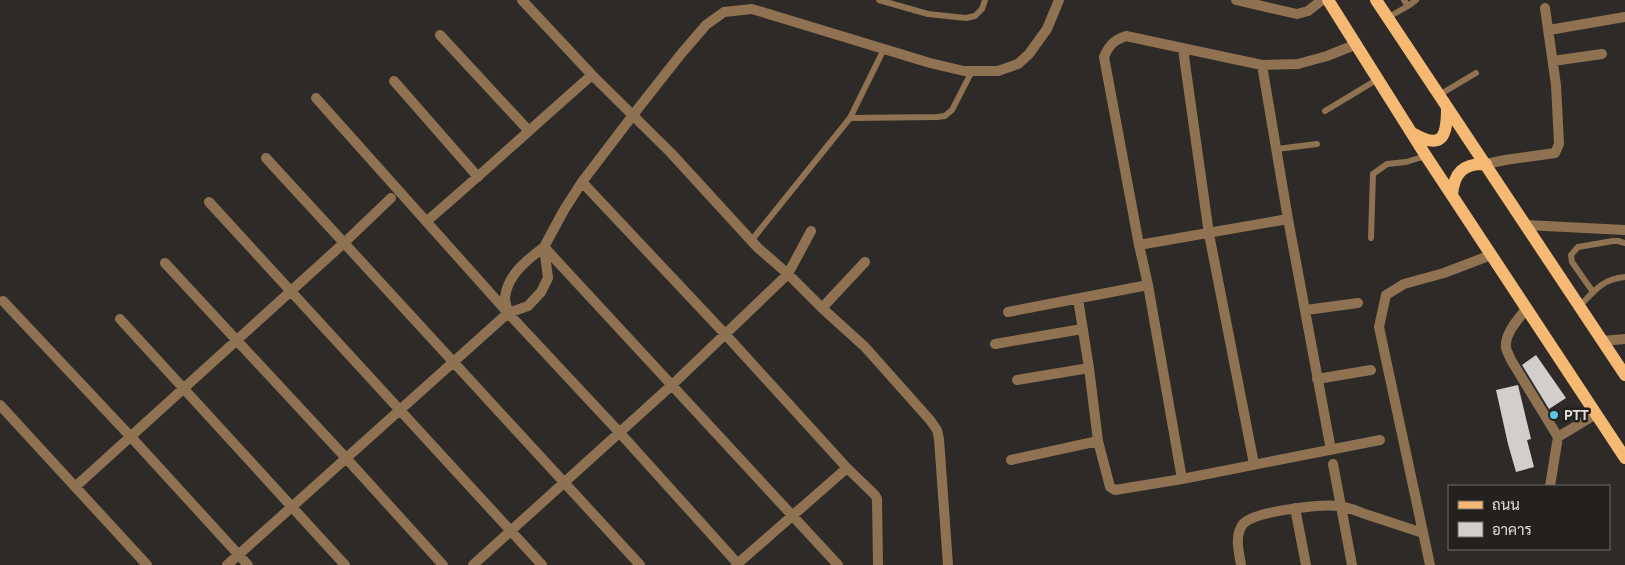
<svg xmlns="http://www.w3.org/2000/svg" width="1625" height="565" viewBox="0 0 1625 565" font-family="Figtree,Sarabun,sans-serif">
	<rect width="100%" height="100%" fill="#2d2a27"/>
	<path fill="#d2cecb" d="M1536,355l30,43 -17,11 -27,-44z
		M1518,385l13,54 -4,1 7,27 -18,5 -8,-28 -12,-54z"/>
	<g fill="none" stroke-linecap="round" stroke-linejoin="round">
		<path stroke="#8f7251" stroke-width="6" d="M879,0l49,14 38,4 9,-2 7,-7 3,-9
			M1404,0l4,6 8,-6
			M1387,18l21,-12
			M1439,95l37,-22
			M1325,111l53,-32
			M850,118l34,-69
			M1277,149l40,-5
			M1371,238l2,-64 14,-10 19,-2 20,-6
			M751,241l99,-123 87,-1 8,-1 7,-6 20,-39
			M1593,292l-21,-30 -1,-7 7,-8 35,-6h5l7,2
			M1579,307c15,-16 23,-28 46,-30"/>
		<path stroke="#8f7251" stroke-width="10" d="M522,0l70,75 79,78 87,95 30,26 34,34 43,39 65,73 7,10 2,9 9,126
			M1236,0l61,14 11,-3 14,-11
			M1549,30l76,-13
			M440,35l88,95
			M1183,49l26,185 45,230
			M1553,61l49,-7
			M1262,65l26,154 43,231
			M394,81l84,96
			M316,98l192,215 112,120 119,132
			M266,158l374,407
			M1486,164l19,-4 50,-7 4,-9 -3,-59 -11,-77
			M582,182l143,152 122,134 28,27 2,4 1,66
			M209,202l333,363
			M427,221c56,-48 110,-98 165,-146
			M1525,225l100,5
			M1139,245l149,-26
			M165,263l181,195 97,107
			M1078,299l11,69 9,73 12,46 5,3 67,-11 198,-39
			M3,301l128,136 117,128
			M822,308l43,-46
			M1527,308c-8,10 -23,26 -21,40 1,4 4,9 5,12l47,77 38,-23
			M1306,310l52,-7
			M508,312c-1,-4 -3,-10 -3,-15 3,-23 22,-37 39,-50l294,318
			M1008,312l140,-27
			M120,319l225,246
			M1602,341l23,-2
			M995,344l87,-15
			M1317,379l54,-9
			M1017,380l72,-12
			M0,405l147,160
			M1011,460l87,-19
			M1333,464l19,101
			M1182,479l-34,-194 -9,-40 -35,-188c5,-12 10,-17 22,-21l136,29 36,-1 29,-8 30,-12
			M1550,486l8,-49
			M75,487l270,-245 46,-44
			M1295,508l11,57
			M227,565l281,-252 20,-7 13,-14 7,-14 -4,-31 20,-37 18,-28 51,-67 48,-61 25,-29 18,-13 28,-3 178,54 34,8h34l20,-7 11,-10 18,-25 12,-29
			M473,565l199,-180 116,-111 23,-43
			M736,565l111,-97
			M1241,565c-2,-13 -7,-29 2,-41 11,-13 78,-20 96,-18 9,1 18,5 26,8 19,6 39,13 58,19
			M1430,565l-51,-238 7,-32 18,-11 40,-11 47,-18"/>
		<path stroke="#f5b973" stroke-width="12" d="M1328,0l98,156 199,302
			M1376,0l249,375
			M1414,134c30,17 33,0 33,-27
			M1452,195c2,-22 11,-32 34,-31"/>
	</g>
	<circle fill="#5bc8e7" stroke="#23201d" stroke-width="2" cx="1554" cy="415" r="5"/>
	<g text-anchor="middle" stroke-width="5" stroke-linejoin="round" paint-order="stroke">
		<g font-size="14" font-weight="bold" fill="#e2e0de" stroke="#23201d" text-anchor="start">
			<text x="1564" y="420">PTT</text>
		</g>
	</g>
	<rect x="1448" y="485" width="162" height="65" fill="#23201d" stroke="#6f6d6a"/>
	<rect x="1458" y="501" width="25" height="8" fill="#f5b973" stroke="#6f6d6a"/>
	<text x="1492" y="510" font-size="15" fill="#e2e0de">ถนน</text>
	<rect x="1458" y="522" width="25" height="15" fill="#d2cecb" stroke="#6f6d6a"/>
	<text x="1492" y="535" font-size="15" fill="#e2e0de">อาคาร</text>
</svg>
